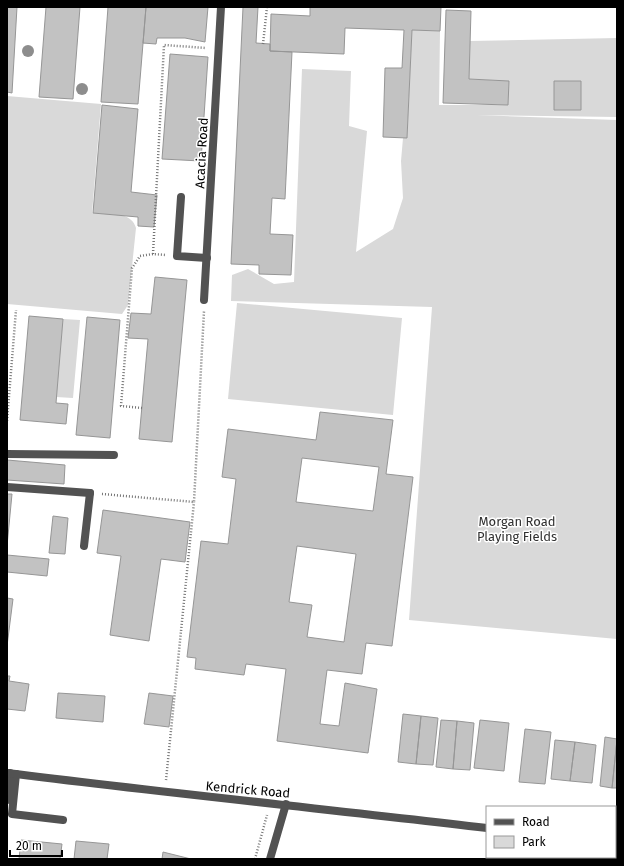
<svg xmlns="http://www.w3.org/2000/svg" width="624" height="866" viewBox="0 0 624 866" font-family="'Fira Sans',sans-serif">
	<rect width="100%" height="100%" fill="#fff"/>
	<path fill="#d9d9d9" d="M412,30l28,1 -1,74h69l1,-24 -40,-2 1,-38 147,-3v79l-141,-2 141,5v519l-208,-19 23,-313 -201,-6 1,-26 16,-6 26,15 20,-2 8,-213 49,2 -2,55 18,5 -11,121 37,-23 10,-31 -2,-37 2,-23h4z
		M7,96l94,8 -9,109c14,0 40,-2 44,15l-8,77 -6,9 -115,-10z
		M237,303l165,15 -9,97 -165,-16z
		M63,319l17,1 -7,78 -17,-1z"/>
	<path fill="#c2c2c2" stroke="#969696" fill-rule="evenodd" d="M7,7h10l-5,86 -5,-1z
		M46,7h34l-7,92 -34,-2z
		M108,7h38l-8,97 -37,-2z
		M146,7h62l-3,35 -20,-4h-28l-1,6 -13,-1z
		M243,7h15l-2,36 14,1v7l22,1 -7,147 -13,-1 -2,36 23,1 -2,40 -32,-1v-9l-28,-1z
		M310,7h131l-1,24 -28,-1 -5,108 -24,-1 2,-69h17l2,-38 -59,-2 -1,26 -74,-3 1,-37 39,2z
		M446,10l25,1 -2,68 40,2 -1,24 -65,-2z
		M170,54l38,3 -7,104 -39,-2z
		M554,81h27v29h-27z
		M102,105l36,4 -7,83 26,3 -3,32 -16,-1v-9l-45,-4z
		M155,277l32,3 -15,162 -33,-3 9,-100 -20,-1 3,-25 20,1z
		M29,316l34,3 -7,84 12,1 -2,20 -46,-4z
		M87,317l33,3 -10,118 -34,-3z
		M320,412l73,8 -7,54 27,3 -21,169 -26,-3 -4,31 -35,-4 -7,54 19,2 6,-43 32,6 -9,64 -91,-12 9,-72 -40,-5 -2,11 -49,-6 1,-11 -9,-1 14,-116 27,3 8,-65 -14,-2 6,-48 88,11zM302,458l77,9 -6,44 -77,-9zM297,546l59,8 -12,88 -37,-5 5,-32 -23,-3z
		M7,460l58,5 -1,19 -57,-4z
		M7,494h5l-5,52z
		M103,510l87,12 -5,40 -24,-3 -12,82 -39,-6 11,-79 -24,-3z
		M53,516l15,2 -3,36 -16,-1z
		M7,555l42,4 -2,17 -40,-4z
		M7,598l6,1 -6,47z
		M7,676h3l-1,5 20,3 -4,27 -18,-2z
		M58,693l47,3 -2,26 -47,-4z
		M149,693l24,3 -4,31 -25,-3z
		M403,714l18,2 -5,48 -18,-2z
		M421,716l17,2 -5,47 -17,-1z
		M441,720l16,1 -4,48 -17,-2z
		M480,720l29,3 -5,48 -30,-3z
		M457,721l17,2 -4,47 -17,-1z
		M525,729l26,3 -6,52 -26,-2z
		M605,737l12,2 -5,49 -12,-2z
		M555,740l20,2 -5,39 -19,-2z
		M617,740v48h-5z
		M575,742l21,3 -4,38 -22,-2z
		M21,840l41,4 -2,15h-41z
		M76,841l33,3 -2,15h-33z
		M163,852l28,7h-29z"/>
	<g fill="none" stroke-linecap="round" stroke-linejoin="round">
		<path stroke="#747474" stroke-width="2.5" stroke-dasharray="1 2" stroke-linecap="butt" d="M263,44l4,-37
			M153,254l11,-209 42,3
			M142,408l-21,-2 11,-138 8,-12 13,-2 13,1
			M7,421l9,-111
			M102,494l92,8 10,-191
			M166,780l28,-278
			M255,859l12,-44"/>
		<path stroke="#525252" stroke-width="8" d="M181,197l-4,59 30,2
			M7,454l107,1
			M84,546l6,-53
			M16,774l-4,40 51,6
			M7,800l3,-27
			M270,859l16,-55"/>
		<path stroke="#525252" stroke-width="8" d="M204,300l17,-293
			M7,487l83,6"/>
		<path stroke="#525252" stroke-width="8" d="M7,773c160,20 320,36 480,55
			M615,843h2"/>
	</g>
	<g fill="#8d8d8d">
		<circle cx="28" cy="51" r="6"/>
		<circle cx="82" cy="89" r="6"/>
	</g>
	<g text-anchor="middle" stroke-width="3" stroke-linejoin="round" paint-order="stroke">
		<g font-size="13" fill="#000" stroke="#fff">
			<text transform="translate(201 153) rotate(-87)" y="5">Acacia Road</text>
			<text transform="translate(248 789) rotate(5)" y="5">Kendrick Road</text>
		</g>
		<g font-size="13" fill="#303030" stroke="#fff">
			<text x="517" y="526">Morgan Road<tspan x="517" dy="15">Playing Fields</tspan></text>
		</g>
	</g>
	<rect width="624" height="866" fill="none" stroke="#000000" stroke-width="16"/>
	<rect x="486" y="806" width="130" height="52" fill="#ffffff" stroke="#999999"/>
	<rect x="494" y="819" width="20" height="6" fill="#525252" stroke="#999999"/>
	<text x="522" y="826" font-size="12" fill="#000000">Road</text>
	<rect x="494" y="836" width="20" height="12" fill="#d9d9d9" stroke="#999999"/>
	<text x="522" y="846" font-size="12" fill="#000000">Park</text>
	<path d="M10 850v6h52v-6" fill="none" stroke="#000000" stroke-width="2"/>
	<text x="16" y="850" font-size="12" fill="#000000" stroke="#ffffff" stroke-width="3" paint-order="stroke">20 m</text>
</svg>
